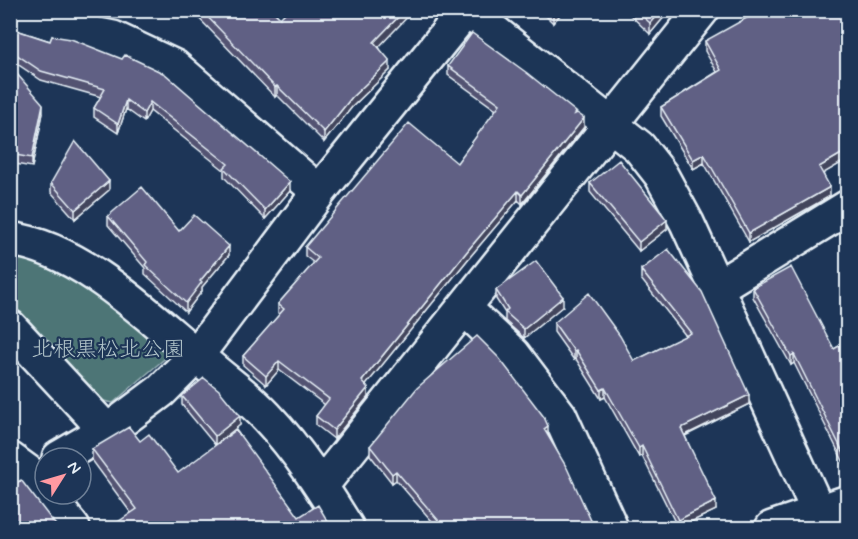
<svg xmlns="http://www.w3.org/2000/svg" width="858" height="539" viewBox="0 0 858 539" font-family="Mynerve,'Klee One',sans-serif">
	<rect width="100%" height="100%" fill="#1d3557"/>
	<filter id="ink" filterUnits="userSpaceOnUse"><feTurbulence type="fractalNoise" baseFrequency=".0167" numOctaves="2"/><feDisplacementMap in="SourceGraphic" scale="12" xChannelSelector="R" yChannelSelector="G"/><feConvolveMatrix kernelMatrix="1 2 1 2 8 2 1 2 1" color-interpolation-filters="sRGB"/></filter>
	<g filter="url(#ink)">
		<path fill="#4d7476" stroke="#9ab2b7" stroke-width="1.5" d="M10,251l90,39 70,64 -57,49 -18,-4 -84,-89z"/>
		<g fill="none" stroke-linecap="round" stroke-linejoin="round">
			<g stroke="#e8f1f8" stroke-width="38">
				<path id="minor" d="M467,10l172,137 22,28 26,48 139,305
					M10,17l103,21 62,29 144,125
					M10,239c73,10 140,79 195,124 20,18 44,34 62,54 32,34 56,72 80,111
					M716,288l132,-81
					M464,308l49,46 47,62 51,112
					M10,327l95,102
					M59,458l58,-34 44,-33 35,-35 123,-164 147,-182
					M10,459l22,16 13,17
					M321,486l381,-476
					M46,494l27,34"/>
			</g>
			<g stroke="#e8f1f8" stroke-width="38">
				<path id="tertiary" d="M772,528l76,-26"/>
			</g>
			<use href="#minor" stroke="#1d3557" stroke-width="33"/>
			<use href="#tertiary" stroke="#1d3557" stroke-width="33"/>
		</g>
		<path fill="#535372" stroke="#e8f1f8" stroke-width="1.5" d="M191,10h81l8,8 99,29 11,23 -38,37 -28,35 -47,-47 -2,2z
			M540,10h24l-11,13z
			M625,10h45l-20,24z
			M848,10v149l-25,14 7,23 -81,46 -45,-79 -11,6 -32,-53v-9l56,-35 -12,-21v-10z
			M10,28l40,13 2,-5 238,155 -25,28 -41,-42v-7l-74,-59 -6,11 -18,-13 -8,24 -24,-16v-9l7,-11 -60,-17 -31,-21z
			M10,66l33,47 -11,54 -22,-4z
			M448,66l128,47 8,14 -62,77 -4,-4 -49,58 -103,127 2,12 -34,42 -18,-14v-9l9,-11 -46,-35 -13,15 -23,-20v-9l37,-42 -2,-1v-9l36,-41 -9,-7v-9l152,-84 39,-53 -48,-35z
			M51,183l58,7 -34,29 -24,-27z
			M590,183l77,46 -28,22 -49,-59z
			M108,216l71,15 50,24 -27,32v4l-16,21 -41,-38v-6l-37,-43z
			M641,270l108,134 -64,32 31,74 -38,18 -36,-72 -3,1 -34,-60 -4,2 -25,-40 -2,1 -20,-28v-9l80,38 52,-25 -45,-57z
			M753,288l81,61 14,-8 -3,124 -51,-102 -3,2 -38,-68z
			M496,290l67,16 -39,32 -19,-17v-8l-9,-14z
			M182,396l58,29 -25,20 -33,-40z
			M548,435l46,92 2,1h-158l-42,-48 -4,3 -22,-28v-9z
			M140,441l38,32 121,44 32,10 -200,-14 -39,-53v-11z"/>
		<path fill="#43445c" stroke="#e8f1f8" stroke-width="1.5" d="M405,10h9l-40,42v-10z
			M555,10h9l-11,13v-10z
			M661,10h9l-20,24v-11z
			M390,61v9l-38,37 -28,35v-10l28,-35z
			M277,86v9l-2,2v-10z
			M126,100v9l-8,24v-9z
			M150,102v9l-6,11v-9z
			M43,104v9l-11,54v-9z
			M584,118v9l-62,77v-9z
			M848,150v9l-29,17v-9z
			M704,154v9l-11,6v-9z
			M109,181v9l-34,29v-9z
			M290,182v9l-25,28v-9z
			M830,187v9l-81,46v-9z
			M518,191v9l-49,58 -107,132v-9l107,-132z
			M667,220v9l-28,22v-9z
			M229,246v9l-27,32v4l-16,21v-9l14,-22z
			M563,297v9l-39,32v-9z
			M576,350v9l-2,1v-9z
			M794,354v9l-3,2v-9z
			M279,361v9l-13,15v-9z
			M368,388v9l-34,42v-9z
			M605,388v9l-4,2v-9z
			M749,395v9l-68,33v-9z
			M240,416v9l-25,20v-9z
			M548,426v9l-4,-6z
			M642,446v10l-3,1v-9z
			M848,455v9l-3,1v-9z
			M396,471v9l-4,3v-9z
			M716,501v9l-38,18v-8z"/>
		<path fill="#606184" stroke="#e8f1f8" stroke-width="1.5" d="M201,10h71l8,8 8,-8h117l-31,32 16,19 -38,36 -28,35 -47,-46 -2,1z
			M636,10h25l-11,13z
			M761,10h87v140l-29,17 11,20 -81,46 -45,-79 -11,6 -32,-53 60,-37 -16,-29z
			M10,28l40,13 2,-5 19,3 51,20 3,-4 40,19 125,108 -25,28 -41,-42 4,-4 -78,-62 -6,11 -18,-13 -8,24 -24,-16 11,-19 -64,-18 -31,-21z
			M472,33l55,40 49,39 -1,2 2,-1 7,5 -62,77 -4,-4 -49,58 -107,132 6,7 -34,42 -18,-14 13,-17 -50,-38 -13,15 -23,-20 41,-47 -6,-5 40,-46 -13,-11 104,-124 48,40 43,-59 -52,-38z
			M10,66l33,38 -11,54 -22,-4z
			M75,141l34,40 -34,29 -24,-27z
			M619,160l48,60 -28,22 -49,-59z
			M142,187l37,44 15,-16 35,31 -29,35 2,1 -16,21 -41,-38 2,-3 -39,-46z
			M668,249l34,43 47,103 -68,33 35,73 -38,19 -36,-74 -3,2 -34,-60 -4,2 -25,-40 -2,1 -20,-28 35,-30 31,43 14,25 57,-28 -50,-63z
			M536,261l27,36 -39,32 -19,-17 3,-3 -12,-19z
			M791,267l43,82 14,-8v114l-3,1 -51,-102 -3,2 -38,-68z
			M477,336l22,22 45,59 4,9 -4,3 23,39 27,59 2,1h-151l-49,-57 -4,3 -22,-28 47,-58z
			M204,378l15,12 21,26 -25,20 -33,-40z
			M129,427l11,14 9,-7 29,39 58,-43 63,87 19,-12 13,22 2,1h-224l28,-19 -45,-60z
			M21,480l37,48h-44l-4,-5v-36z"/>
	</g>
	<g text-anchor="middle" stroke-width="4.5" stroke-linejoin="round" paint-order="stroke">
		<g font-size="22" fill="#b2c5ca" stroke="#1d3557">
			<text x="108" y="356">北根黒松北公園</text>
		</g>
	</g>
	<rect width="858" height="539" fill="none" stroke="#1d3557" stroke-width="36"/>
	<rect x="18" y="18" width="822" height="503" fill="none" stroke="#e8f1f8" stroke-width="2" filter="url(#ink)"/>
	<g transform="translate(63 476) rotate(53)"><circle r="28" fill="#1d3557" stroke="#6e8097" stroke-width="1.5"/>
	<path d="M0-4.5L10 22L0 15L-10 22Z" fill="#ff9aa2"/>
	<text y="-9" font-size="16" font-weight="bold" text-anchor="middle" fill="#e8f1f8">N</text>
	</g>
</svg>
